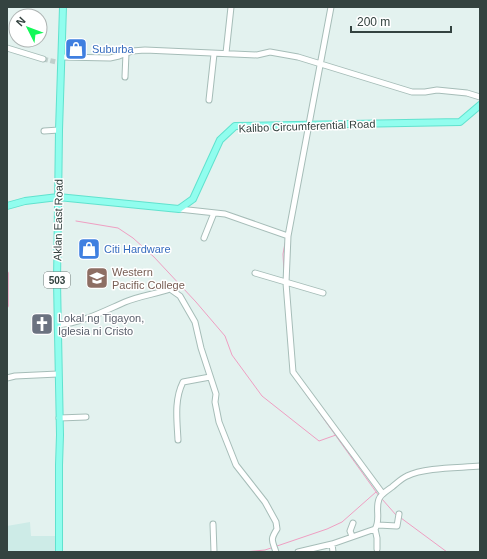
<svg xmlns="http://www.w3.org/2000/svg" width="487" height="559" viewBox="0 0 487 559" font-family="Helvetica,sans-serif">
	<rect width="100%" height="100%" fill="#e3f2ef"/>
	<path fill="#cdebe7" d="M30,522l1,14h24v16h-48v-26z"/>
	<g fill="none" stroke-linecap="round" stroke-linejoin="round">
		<path stroke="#ef9fc2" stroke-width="1" d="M76,221l42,7 15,10 21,19 42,45 29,34 7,19 30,41 57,45 17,-6
			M284,272l-1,-18 2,-11
			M298,383l81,113
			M382,499l14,16
			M401,518l46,34
			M277,546l50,-17 15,-7 34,-30
			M244,552l21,-2 6,-2"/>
		<path stroke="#ef9fc2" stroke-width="3.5" d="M7,273v33"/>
		<path stroke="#c0cfcc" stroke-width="5" stroke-dasharray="5 2.5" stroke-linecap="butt" d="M43,59l13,3"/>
		<g stroke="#a6bdb8" stroke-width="7">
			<path id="minor" d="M331,7l-43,229 -2,47 7,89 90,122
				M7,48l36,11
				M226,53l5,-46
				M62,57l48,1 9,-2 13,-5 13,-1 112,5 13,-3 28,5 114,35h13l12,-2 30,3 13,4
				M125,77l1,-24
				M209,100l5,-46
				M44,131l15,-1
				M179,209l46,5 63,22
				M204,238l10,-25
				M255,273l68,20
				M58,325c24,-2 46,-14 67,-23 14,-6 31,-8 45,-13l10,7 15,26 6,26 15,46 -1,8 4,20 17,43 29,37 11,20 1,7c-7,11 -5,11 -1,23
				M7,378l8,-2 43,-2
				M59,418l27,-1
				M178,440c-1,-20 -4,-40 5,-58l27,-5
				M213,524l1,28
				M378,525l19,1 2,-12
				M375,529l2,9v11
				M352,536l-2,-5 3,-8
				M332,544l1,8
				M298,552l34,-8 43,-15c6,-9 0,-20 4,-30 2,-5 9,-9 13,-12 5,-4 10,-9 15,-11 18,-9 53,-8 73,-10"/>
		</g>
		<g stroke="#61e2ce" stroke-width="8">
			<path id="major" d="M7,206l18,-5 33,-4 121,12 14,-10 27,-59 15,-14 225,-4 20,-17
				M59,552v-87l1,-30 -3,-153 2,-152 4,-123"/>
		</g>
		<use href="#minor" stroke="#fff" stroke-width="5"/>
		<use href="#major" stroke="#91fdee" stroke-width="6"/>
	</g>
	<defs>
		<g id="shop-square" transform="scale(1.15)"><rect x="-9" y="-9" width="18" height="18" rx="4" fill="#3f7fe0" stroke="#fff"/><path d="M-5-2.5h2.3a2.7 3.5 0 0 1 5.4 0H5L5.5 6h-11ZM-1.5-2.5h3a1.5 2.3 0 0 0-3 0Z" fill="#fff"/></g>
		<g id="university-square" transform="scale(1.15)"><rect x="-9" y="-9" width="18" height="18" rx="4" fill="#8d6e63" stroke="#fff"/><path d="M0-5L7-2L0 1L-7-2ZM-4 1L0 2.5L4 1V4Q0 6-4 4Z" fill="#fff"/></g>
		<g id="church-square" transform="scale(1.15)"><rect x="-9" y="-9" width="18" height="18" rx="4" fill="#6b7280" stroke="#fff"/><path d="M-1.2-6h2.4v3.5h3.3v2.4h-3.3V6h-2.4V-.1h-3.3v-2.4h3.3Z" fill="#fff"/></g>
	</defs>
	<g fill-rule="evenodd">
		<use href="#shop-square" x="76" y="49"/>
		<use href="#shop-square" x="89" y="249"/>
		<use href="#university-square" x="97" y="278"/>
		<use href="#church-square" x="42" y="324"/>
	</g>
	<g text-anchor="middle" stroke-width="3" stroke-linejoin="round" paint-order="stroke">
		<rect fill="#fff" stroke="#717b79" stroke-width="1" x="44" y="272" width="26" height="16" rx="3"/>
		<g font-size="10" font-weight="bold" fill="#344340">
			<text x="57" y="284">503</text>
		</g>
		<g font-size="11" fill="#366cbe" stroke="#fff" text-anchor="start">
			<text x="92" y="53">Suburba</text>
			<text x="104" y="253">Citi Hardware</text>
		</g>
		<g font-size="11" fill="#344340" stroke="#fff">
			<text transform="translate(307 126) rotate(-2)" y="4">Kalibo Circumferential Road</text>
			<text transform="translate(58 220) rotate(-89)" y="4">Aklan East Road</text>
		</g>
		<g font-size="11" fill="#785e54" stroke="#fff" text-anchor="start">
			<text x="112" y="276">Western<tspan x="112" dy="13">Pacific College</tspan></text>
		</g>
		<g font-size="11" fill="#5b616d" stroke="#fff" text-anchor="start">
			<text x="58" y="322">Lokal ng Tigayon,<tspan x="58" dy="13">Iglesia ni Cristo</tspan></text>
		</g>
	</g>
	<rect width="487" height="559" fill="none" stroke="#344340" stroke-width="16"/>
	<g transform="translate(28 28) rotate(312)"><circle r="19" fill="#ffffff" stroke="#aeb4b3"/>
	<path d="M0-3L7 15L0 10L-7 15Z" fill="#14f858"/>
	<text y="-6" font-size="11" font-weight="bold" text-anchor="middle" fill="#344340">N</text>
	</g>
	<path d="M351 26v6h100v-6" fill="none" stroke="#344340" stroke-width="2"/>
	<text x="357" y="26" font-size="12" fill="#344340" stroke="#ffffff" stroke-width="3" paint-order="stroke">200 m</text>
</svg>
